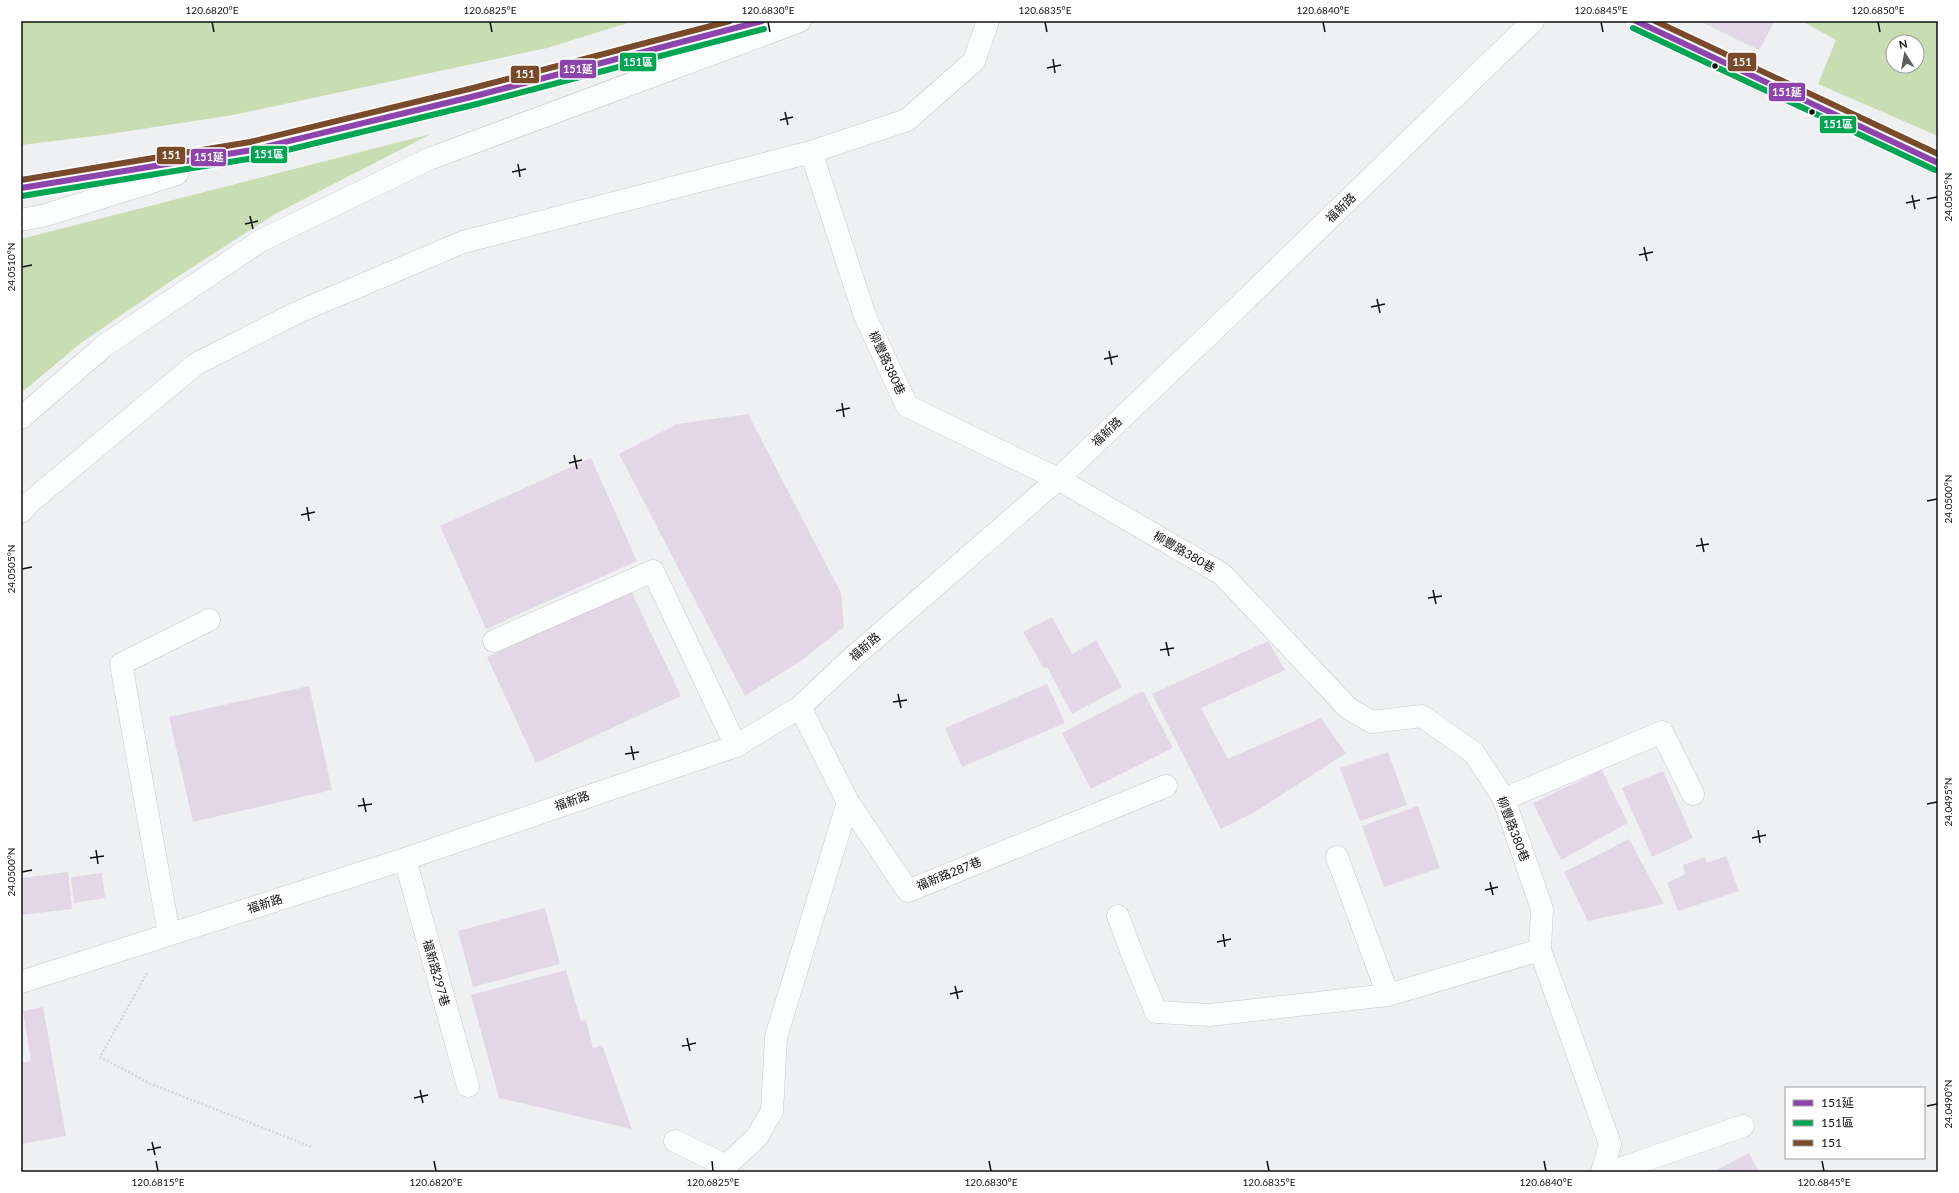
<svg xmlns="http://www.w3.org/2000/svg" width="1959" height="1193" viewBox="0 0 1959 1193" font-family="Lato,'Noto Sans TC',sans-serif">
	<rect width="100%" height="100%" fill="#eef0f2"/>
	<path fill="#c8ddb1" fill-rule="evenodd" d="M21,21h613l-87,27 -314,67 -130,20 -82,10z
		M1802,21h136v115l-120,-52 18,-44zM1893,42h24v24h-24z
		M431,134l-156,80 -104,67 -90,62 -60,50v-154z"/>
	<path fill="#e3d7e7" d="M1699,21h76l-16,29z
		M748,414l93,179 3,34 -42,33 -57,36 -126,-242 58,-30z
		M591,458l46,103 -151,68 -46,-103z
		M631,591l50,105 -145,67 -49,-106z
		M1052,617l20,37 24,-14 26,47 -50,27 -25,-47 -3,2 -21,-37z
		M1268,641l17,29 -84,38 27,51 93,-41 25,35 -91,59 -34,17 -69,-135z
		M1047,684l18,39 -103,44 -17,-39z
		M309,686l23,104 -139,32 -24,-105z
		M1143,691l30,57 -82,41 -29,-56z
		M1388,752l19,53 -47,16 -20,-53z
		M1602,770l26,53 -67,37 -28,-57z
		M1663,771l30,67 -41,19 -30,-69z
		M1418,806l22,62 -56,19 -22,-61z
		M1629,839l35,65 -76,17 -24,-49z
		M1726,856l13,35 -61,20 -11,-28 18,-9 -2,-9 22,-8 2,6z
		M68,872l4,37 -51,6v-37z
		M102,873l3,25 -31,5 -3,-26z
		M545,908l15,56 -87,23 -15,-56z
		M566,970l15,51 5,-1 7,28 9,-3 30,84 -133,-31 -28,-103z
		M43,1007l23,129 -45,8v-81l10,-2 -8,-50z
		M1749,1153l10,19h-46z"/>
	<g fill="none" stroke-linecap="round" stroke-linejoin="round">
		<g stroke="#c7c8c9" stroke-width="23">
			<path id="street" d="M988,21l-14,40 -67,59 -96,32 54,164 42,90 151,73 164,95 126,134 24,14 50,-6 52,37 30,46 38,110 -2,41 70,194 -8,28
				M21,512l8,-9 167,-139 100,-51 167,-71 348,-90
				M494,641l159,-70 83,175
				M800,707l48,95 60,89 258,-105
				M1504,799l158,-67 31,62
				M1337,857l51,138
				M405,859l63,227
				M1118,916l15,40 23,56 54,3 178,-20 152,-45
				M169,934l-48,-270 88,-44
				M21,982l384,-123 331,-113 64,-39 50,-47 208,-181 181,-173 294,-285
				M675,1141l51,25 31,-29 15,-26 4,-74 72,-235
				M1611,1172l132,-46"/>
		</g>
		<g stroke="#c7c8c9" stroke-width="23">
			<path id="secondary" d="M1636,21l302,142"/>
		</g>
		<g stroke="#c7c8c9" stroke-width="23">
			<path id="highway" d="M21,188l231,-38 219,-53 291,-76
				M21,220l25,-5 131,-41
				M21,418l83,-72 156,-105 169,-82 371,-138"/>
		</g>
		<path stroke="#d7d7d8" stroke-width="2.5" stroke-dasharray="2 2" stroke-linecap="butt" d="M147,973l-47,84 51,27 161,63"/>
		<use href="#street" stroke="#fcfdfd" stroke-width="22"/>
		<use href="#secondary" stroke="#fcfdfd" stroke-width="22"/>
		<use href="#highway" stroke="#fcfdfd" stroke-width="22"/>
		<g stroke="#fff" stroke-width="9">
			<path id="bus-1" d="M1636,21l302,142
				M21,188l231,-38 219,-53 291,-76"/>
		</g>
		<g stroke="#fff" stroke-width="9">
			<path id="bus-2" d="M1633,28l302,142
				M22,196l232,-38 219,-53 291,-76"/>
		</g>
		<g stroke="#fff" stroke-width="9">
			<path id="bus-3" d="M1655,21l283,133
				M21,180l229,-38 219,-53 261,-68"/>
		</g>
		<use href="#bus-1" stroke="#8e44ad" stroke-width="6"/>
		<use href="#bus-2" stroke="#00a651" stroke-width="6"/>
		<use href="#bus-3" stroke="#7a4b2a" stroke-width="6"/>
	</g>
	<path fill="none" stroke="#0e0f10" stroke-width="1.5" d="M212,22l2,10M490,22l2,10M768,22l2,10M1045,22l2,10M1323,22l2,10M1601,22l2,10M1878,22l2,10M1053,59l2,14M1047,68l14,-3M785,112l3,13M780,120l13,-3M518,164l2,13M512,172l14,-3M1912,195l3,14M1927,199l10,-2M1906,203l14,-3M250,216l3,13M245,224l13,-3M1644,247l3,14M1639,255l14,-3M22,267l10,-2M1377,299l3,14M1371,307l14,-3M1109,351l3,14M1104,359l14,-3M842,403l2,14M836,411l14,-3M574,455l3,14M569,463l13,-3M1927,501l10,-2M307,507l2,14M301,515l14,-3M1701,538l3,14M1696,546l13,-2M22,569l10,-2M1433,590l3,14M1428,598l14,-2M1166,642l3,14M1160,650l14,-2M898,694l3,14M893,702l14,-2M631,746l3,14M625,754l14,-2M363,798l3,14M1927,804l10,-2M358,806l14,-2M1758,830l2,13M1752,838l14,-3M96,850l2,14M90,858l14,-2M22,872l10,-2M1490,882l3,13M1485,890l13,-3M1223,934l2,13M1217,942l14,-3M955,986l3,13M950,994l13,-3M687,1038l3,13M682,1046l14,-3M420,1090l3,13M414,1098l14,-3M1927,1106l10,-2M152,1142l3,13M147,1150l14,-3M156,1161l2,10M434,1161l2,10M712,1161l1,10M989,1161l2,10M1267,1161l2,10M1544,1161l2,10M1822,1161l2,10"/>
	<g fill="#0e0f10" stroke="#fff" stroke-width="1.5">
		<circle cx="1715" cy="66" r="3.5"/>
		<circle cx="1812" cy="112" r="3.5"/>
	</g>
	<g text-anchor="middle" stroke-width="4" stroke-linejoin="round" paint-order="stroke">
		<g font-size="12" fill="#0e0f10" stroke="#fff">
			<text transform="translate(1341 208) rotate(-44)" y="4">福新路</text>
			<text transform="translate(887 363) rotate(65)" y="4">柳豐路380巷</text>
			<text transform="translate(1107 432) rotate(-44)" y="4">福新路</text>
			<text transform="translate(1184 552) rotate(30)" y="4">柳豐路380巷</text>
			<text transform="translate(865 647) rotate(-41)" y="4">福新路</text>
			<text transform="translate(572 801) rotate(-19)" y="4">福新路</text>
			<text transform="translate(1513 829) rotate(69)" y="4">柳豐路380巷</text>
			<text transform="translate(949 874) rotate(-22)" y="4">福新路287巷</text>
			<text transform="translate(265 904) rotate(-18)" y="4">福新路</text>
			<text transform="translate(436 973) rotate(74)" y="4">福新路297巷</text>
		</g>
	</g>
	<g stroke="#fff" stroke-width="1.5">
		<rect x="619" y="52" width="38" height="20" rx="4" fill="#00a651"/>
		<rect x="1727" y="52" width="30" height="20" rx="4" fill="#7a4b2a"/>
		<rect x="559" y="59" width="38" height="20" rx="4" fill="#8e44ad"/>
		<rect x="510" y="65" width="30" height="19" rx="4" fill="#7a4b2a"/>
		<rect x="1768" y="82" width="38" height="20" rx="4" fill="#8e44ad"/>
		<rect x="1819" y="115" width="38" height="19" rx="4" fill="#00a651"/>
		<rect x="250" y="145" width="38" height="19" rx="4" fill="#00a651"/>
		<rect x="156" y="146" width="30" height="19" rx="4" fill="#7a4b2a"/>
		<rect x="190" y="148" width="37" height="19" rx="4" fill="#8e44ad"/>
	</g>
	<g font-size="11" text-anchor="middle" font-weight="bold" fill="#fff">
		<text x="638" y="66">151區</text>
		<text x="1742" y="66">151</text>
		<text x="578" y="73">151延</text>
		<text x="525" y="78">151</text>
		<text x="1787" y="96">151延</text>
		<text x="1838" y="128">151區</text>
		<text x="269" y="158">151區</text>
		<text x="171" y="159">151</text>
		<text x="209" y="161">151延</text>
	</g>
	<rect width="1959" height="1193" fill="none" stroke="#ffffff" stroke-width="44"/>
	<rect x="1785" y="1087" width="140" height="72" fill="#ffffff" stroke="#9f9f9f"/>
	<rect x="1793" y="1100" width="20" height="6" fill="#8e44ad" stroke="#9f9f9f"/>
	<text x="1821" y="1107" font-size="12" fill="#0e0f10">151延</text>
	<rect x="1793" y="1120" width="20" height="6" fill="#00a651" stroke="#9f9f9f"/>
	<text x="1821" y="1127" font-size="12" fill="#0e0f10">151區</text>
	<rect x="1793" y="1140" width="20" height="6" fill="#7a4b2a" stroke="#9f9f9f"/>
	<text x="1821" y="1147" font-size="12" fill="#0e0f10">151</text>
	<g transform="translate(1905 54) rotate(349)"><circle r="19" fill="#ffffff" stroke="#9f9f9f"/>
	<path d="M0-3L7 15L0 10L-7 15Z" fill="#5c5e5f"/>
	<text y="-6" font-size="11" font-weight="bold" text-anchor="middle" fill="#0e0f10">N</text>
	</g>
	<rect x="22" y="22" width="1915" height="1149" fill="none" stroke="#0e0f10" stroke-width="1.5"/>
	<g font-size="10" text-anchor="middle" fill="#0e0f10">
		<text x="212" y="14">120.6820°E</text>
		<text x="490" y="14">120.6825°E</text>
		<text x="768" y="14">120.6830°E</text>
		<text x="1045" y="14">120.6835°E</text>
		<text x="1323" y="14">120.6840°E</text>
		<text x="1601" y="14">120.6845°E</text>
		<text x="1878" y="14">120.6850°E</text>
		<text transform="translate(1948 197) rotate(-90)" y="4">24.0505°N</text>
		<text transform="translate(11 267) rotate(-90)" y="4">24.0510°N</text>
		<text transform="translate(1948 499) rotate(-90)" y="4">24.0500°N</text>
		<text transform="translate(11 569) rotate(-90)" y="4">24.0505°N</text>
		<text transform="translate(1948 802) rotate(-90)" y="4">24.0495°N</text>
		<text transform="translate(11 872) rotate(-90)" y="4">24.0500°N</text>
		<text transform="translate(1948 1104) rotate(-90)" y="4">24.0490°N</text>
		<text x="158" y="1186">120.6815°E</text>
		<text x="436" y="1186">120.6820°E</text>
		<text x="713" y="1186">120.6825°E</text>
		<text x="991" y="1186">120.6830°E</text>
		<text x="1269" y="1186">120.6835°E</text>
		<text x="1546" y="1186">120.6840°E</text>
		<text x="1824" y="1186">120.6845°E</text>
	</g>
</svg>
